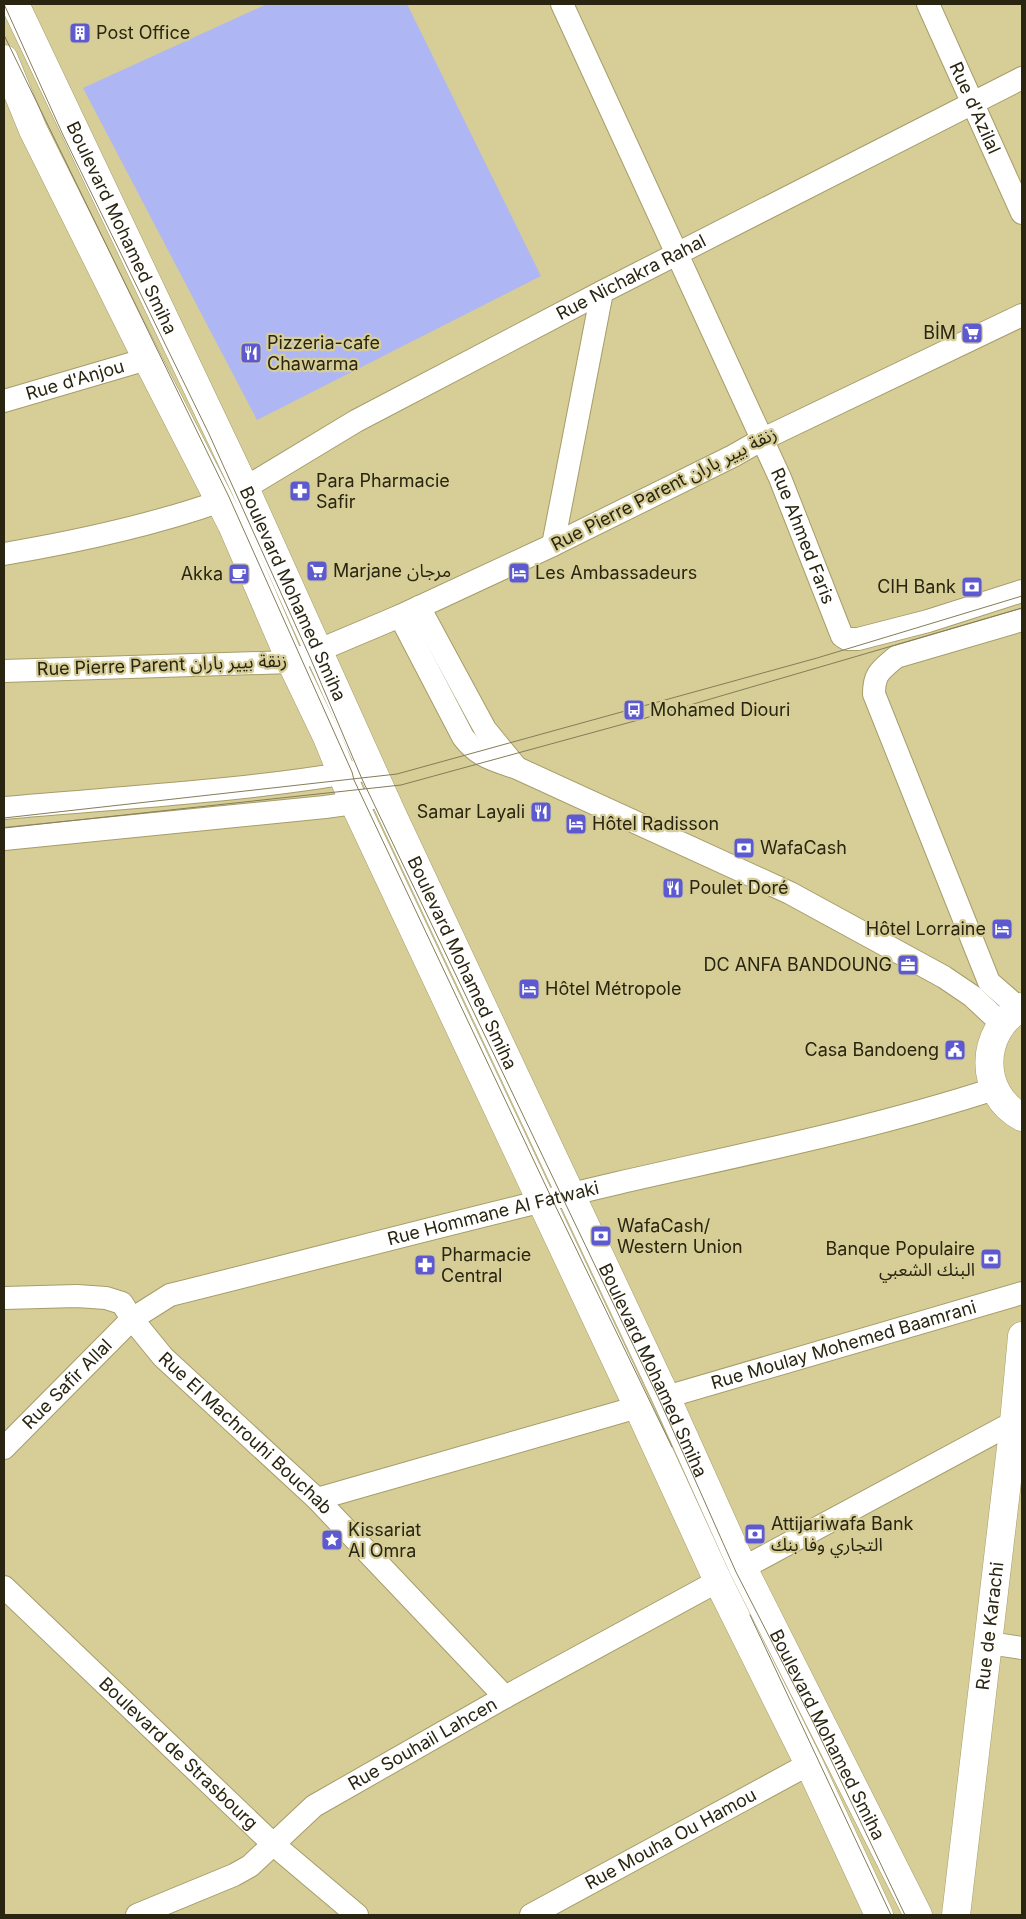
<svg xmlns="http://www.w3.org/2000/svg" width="1026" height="1919" viewBox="0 0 1026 1919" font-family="Inter,'Noto Sans Arabic',sans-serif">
	<rect width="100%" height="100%" fill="#d6cd97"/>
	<path fill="#afb6f4" d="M267,4h140l134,272 -284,144 -174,-332z"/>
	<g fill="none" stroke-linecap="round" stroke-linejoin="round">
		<g stroke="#a69d69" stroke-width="24">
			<g id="minor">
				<path id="s1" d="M562,4l218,474 62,158 5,3h11l70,-18 94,-30"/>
				<path id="s2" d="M928,4l94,209"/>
				<path id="s3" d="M4,401l143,-42"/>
				<path id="s4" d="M245,488l111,-67 246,-129 420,-214"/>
				<path d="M553,545l49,-253"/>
				<path d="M4,554c71,-12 149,-29 217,-53"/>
				<path d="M419,607l66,122 31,38"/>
				<path d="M400,616l63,121c15,20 31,23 54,31l273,125 154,84 28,19 30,28"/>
				<path d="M4,671l287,-9 109,-46 153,-71 180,-89 30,-17 259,-124"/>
				<path d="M4,808c122,-11 246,-17 367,-39"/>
				<path d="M4,839l321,-32 29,-4 29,-8"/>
				<path d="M1020,1009l-31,-27 -115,-288c0,-21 7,-24 22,-37l126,-37"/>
				<path id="s5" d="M4,1298l73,-2 29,2 16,5 10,16 31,38 154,142 188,198"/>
				<path id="s6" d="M666,1397l356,-104"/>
				<path id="s7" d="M4,1448l128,-129 38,-24c149,-37 298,-77 448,-112 126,-29 253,-54 376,-94"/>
				<path d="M317,1499l321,-92"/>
				<path d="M743,1568l271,-146 8,1"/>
				<path id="s8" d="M4,1587l269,257 84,71"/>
				<path d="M989,1643l33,5"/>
				<path id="s9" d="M137,1915l97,-40 16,-9 64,-60 191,-109 213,-116"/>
				<path id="s10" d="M531,1915l278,-151"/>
			</g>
		</g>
		<g stroke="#a69d69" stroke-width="29">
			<g id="tertiary">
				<path id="s11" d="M15,4l230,484 147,326 274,583 77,171 175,347"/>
				<path d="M4,59l29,71 114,229 85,166 59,137 36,75 27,66 284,604 80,174 91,183 70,151"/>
				<path d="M1022,1007c-43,24 -44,87 0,110"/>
				<path id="s12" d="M956,1915l58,-493 8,-86"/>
			</g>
		</g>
		<use href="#minor" stroke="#fff" stroke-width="22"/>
		<use href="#tertiary" stroke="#fff" stroke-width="28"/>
		<path stroke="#847d57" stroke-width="1" d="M4,4l59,131 146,299 100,221 53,124 297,620 77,173 76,148 93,195
			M4,35l225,462 123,275 2,8 198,419 120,248
			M4,818l393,-44 420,-116 205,-62
			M4,828l397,-43 241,-66 380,-111
			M750,1615l141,300"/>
	</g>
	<defs>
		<g id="building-square" transform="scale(1.125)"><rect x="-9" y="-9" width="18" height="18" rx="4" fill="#5c59d1" stroke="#d6cd97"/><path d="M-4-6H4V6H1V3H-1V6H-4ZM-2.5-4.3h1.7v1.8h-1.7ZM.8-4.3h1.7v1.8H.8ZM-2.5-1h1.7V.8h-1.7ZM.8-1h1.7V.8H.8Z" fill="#fff"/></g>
		<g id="supermarket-square" transform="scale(1.125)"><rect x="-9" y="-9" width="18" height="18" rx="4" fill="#5c59d1" stroke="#d6cd97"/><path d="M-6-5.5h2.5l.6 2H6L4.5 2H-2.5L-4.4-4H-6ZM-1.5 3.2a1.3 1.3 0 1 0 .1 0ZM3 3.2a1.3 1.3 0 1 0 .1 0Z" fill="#fff"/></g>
		<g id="restaurant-square" transform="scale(1.125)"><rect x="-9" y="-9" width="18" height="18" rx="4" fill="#5c59d1" stroke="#d6cd97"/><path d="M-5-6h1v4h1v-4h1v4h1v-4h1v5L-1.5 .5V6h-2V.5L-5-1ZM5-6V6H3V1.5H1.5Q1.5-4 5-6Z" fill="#fff"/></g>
		<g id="pharmacy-square" transform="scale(1.125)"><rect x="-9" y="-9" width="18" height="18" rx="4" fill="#5c59d1" stroke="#d6cd97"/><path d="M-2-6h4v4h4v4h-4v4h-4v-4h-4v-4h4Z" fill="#fff"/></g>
		<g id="hotel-square" transform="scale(1.125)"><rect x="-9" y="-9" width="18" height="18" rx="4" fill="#5c59d1" stroke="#d6cd97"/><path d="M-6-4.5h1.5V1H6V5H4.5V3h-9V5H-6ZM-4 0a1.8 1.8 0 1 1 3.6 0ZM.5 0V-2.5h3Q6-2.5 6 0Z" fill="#fff"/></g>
		<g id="cafe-square" transform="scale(1.125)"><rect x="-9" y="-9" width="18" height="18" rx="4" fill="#5c59d1" stroke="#d6cd97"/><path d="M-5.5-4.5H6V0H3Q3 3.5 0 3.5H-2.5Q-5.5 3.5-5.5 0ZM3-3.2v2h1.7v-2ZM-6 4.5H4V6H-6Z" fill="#fff"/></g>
		<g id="bank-square" transform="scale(1.125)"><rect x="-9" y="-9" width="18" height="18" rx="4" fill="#5c59d1" stroke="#d6cd97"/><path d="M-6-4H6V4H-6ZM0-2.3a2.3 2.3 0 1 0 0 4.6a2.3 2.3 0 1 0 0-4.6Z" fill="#fff"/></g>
		<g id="bus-square" transform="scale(1.125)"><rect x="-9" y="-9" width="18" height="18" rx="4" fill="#5c59d1" stroke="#d6cd97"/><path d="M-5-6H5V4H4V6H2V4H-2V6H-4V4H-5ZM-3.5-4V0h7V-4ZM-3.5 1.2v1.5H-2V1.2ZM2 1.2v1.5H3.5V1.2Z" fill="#fff"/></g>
		<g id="office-square" transform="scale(1.125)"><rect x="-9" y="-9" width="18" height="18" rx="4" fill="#5c59d1" stroke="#d6cd97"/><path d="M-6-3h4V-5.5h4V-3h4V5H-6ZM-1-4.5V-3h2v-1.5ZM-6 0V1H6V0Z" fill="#fff"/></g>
		<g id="civic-square" transform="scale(1.125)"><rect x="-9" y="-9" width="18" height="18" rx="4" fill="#5c59d1" stroke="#d6cd97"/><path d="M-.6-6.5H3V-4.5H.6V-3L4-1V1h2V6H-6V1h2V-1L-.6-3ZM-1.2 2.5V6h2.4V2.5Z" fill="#fff"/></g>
		<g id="sight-square" transform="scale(1.125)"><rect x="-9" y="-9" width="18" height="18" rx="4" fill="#5c59d1" stroke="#d6cd97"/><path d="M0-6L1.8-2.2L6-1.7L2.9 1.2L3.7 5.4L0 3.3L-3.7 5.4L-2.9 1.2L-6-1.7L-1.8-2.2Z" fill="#fff"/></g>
	</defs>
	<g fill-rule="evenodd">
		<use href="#building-square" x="80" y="33"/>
		<use href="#supermarket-square" x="972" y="333"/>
		<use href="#restaurant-square" x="251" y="353"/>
		<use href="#pharmacy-square" x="300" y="491"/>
		<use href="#supermarket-square" x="317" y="571"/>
		<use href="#hotel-square" x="519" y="573"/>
		<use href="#cafe-square" x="239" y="574"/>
		<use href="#bank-square" x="972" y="587"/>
		<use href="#bus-square" x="634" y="710"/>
		<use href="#restaurant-square" x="541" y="812"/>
		<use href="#hotel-square" x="576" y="824"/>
		<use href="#bank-square" x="744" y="848"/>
		<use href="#restaurant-square" x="673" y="888"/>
		<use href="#hotel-square" x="1002" y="929"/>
		<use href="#office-square" x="908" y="965"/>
		<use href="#hotel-square" x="529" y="989"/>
		<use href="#civic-square" x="955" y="1050"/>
		<use href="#bank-square" x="601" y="1236"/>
		<use href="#bank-square" x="991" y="1259"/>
		<use href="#pharmacy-square" x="425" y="1265"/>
		<use href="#bank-square" x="755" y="1534"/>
		<use href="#sight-square" x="332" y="1540"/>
	</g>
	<g text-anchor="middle" stroke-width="4.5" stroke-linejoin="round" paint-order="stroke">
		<g font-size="18" fill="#292510" stroke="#d6cd97" text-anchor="start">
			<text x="96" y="39">Post Office</text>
			<text x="956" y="339" text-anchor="end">BİM</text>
			<text x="267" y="349">Pizzeria-cafe<tspan x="267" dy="21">Chawarma</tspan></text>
			<text x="316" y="487">Para Pharmacie<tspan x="316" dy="21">Safir</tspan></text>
			<text x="333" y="577">Marjane مرجان</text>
			<text x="535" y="579">Les Ambassadeurs</text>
			<text x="223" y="580" text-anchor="end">Akka</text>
			<text x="956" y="593" text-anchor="end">CIH Bank</text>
			<text x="650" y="716">Mohamed Diouri</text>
			<text x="525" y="818" text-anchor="end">Samar Layali</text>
			<text x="592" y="830">Hôtel Radisson</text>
			<text x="760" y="854">WafaCash</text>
			<text x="689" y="894">Poulet Doré</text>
			<text x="986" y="935" text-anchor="end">Hôtel Lorraine</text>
			<text x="892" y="971" text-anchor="end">DC ANFA BANDOUNG</text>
			<text x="545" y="995">Hôtel Métropole</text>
			<text x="939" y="1056" text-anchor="end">Casa Bandoeng</text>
			<text x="617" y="1232">WafaCash/<tspan x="617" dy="21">Western Union</tspan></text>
			<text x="975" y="1255" text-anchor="end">Banque Populaire<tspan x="975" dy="21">البنك الشعبي</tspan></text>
			<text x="441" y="1261">Pharmacie<tspan x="441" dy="21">Central</tspan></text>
			<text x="771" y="1530">Attijariwafa Bank<tspan x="771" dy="21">التجاري وفا بنك</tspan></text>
			<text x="348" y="1536">Kissariat<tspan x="348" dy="21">Al Omra</tspan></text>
		</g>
		<g font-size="18" fill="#292510" stroke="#d6cd97">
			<text dy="6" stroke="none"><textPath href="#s2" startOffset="114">Rue d'Azilal</textPath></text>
			<text dy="6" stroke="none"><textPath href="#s11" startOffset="248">Boulevard Mohamed Smiha</textPath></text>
			<text dy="6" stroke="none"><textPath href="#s4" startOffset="440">Rue Nichakra Rahal</textPath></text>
			<text dy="6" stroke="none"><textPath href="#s3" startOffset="74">Rue d'Anjou</textPath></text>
			<text transform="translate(664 489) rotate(-27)" y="6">Rue Pierre Parent زنقة بيير باران</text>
			<text dy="6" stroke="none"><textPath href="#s1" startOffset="584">Rue Ahmed Faris</textPath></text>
			<text dy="6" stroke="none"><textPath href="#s11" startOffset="652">Boulevard Mohamed Smiha</textPath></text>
			<text transform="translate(162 665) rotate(-2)" y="6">Rue Pierre Parent زنقة بيير باران</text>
			<text dy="6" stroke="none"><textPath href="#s11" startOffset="1058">Boulevard Mohamed Smiha</textPath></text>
			<text dy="6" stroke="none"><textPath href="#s7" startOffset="560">Rue Hommane Al Fatwaki</textPath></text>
			<text dy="6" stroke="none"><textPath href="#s6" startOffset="185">Rue Moulay Mohemed Baamrani</textPath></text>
			<text dy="6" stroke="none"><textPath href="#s11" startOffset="1508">Boulevard Mohamed Smiha</textPath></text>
			<text dy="6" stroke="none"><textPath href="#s7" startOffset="90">Rue Safir Allal</textPath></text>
			<text dy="6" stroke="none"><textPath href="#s5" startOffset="299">Rue El Machrouhi Bouchab</textPath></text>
			<text dy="6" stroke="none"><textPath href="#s12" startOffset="291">Rue de Karachi</textPath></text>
			<text dy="6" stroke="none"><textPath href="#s11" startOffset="1912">Boulevard Mohamed Smiha</textPath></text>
			<text dy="6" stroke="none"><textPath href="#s9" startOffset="336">Rue Souhail Lahcen</textPath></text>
			<text dy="6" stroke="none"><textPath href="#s8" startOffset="241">Boulevard de Strasbourg</textPath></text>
			<text dy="6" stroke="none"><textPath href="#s10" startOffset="159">Rue Mouha Ou Hamou</textPath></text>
		</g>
	</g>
	<rect width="1026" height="1919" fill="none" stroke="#292510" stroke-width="10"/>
</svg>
